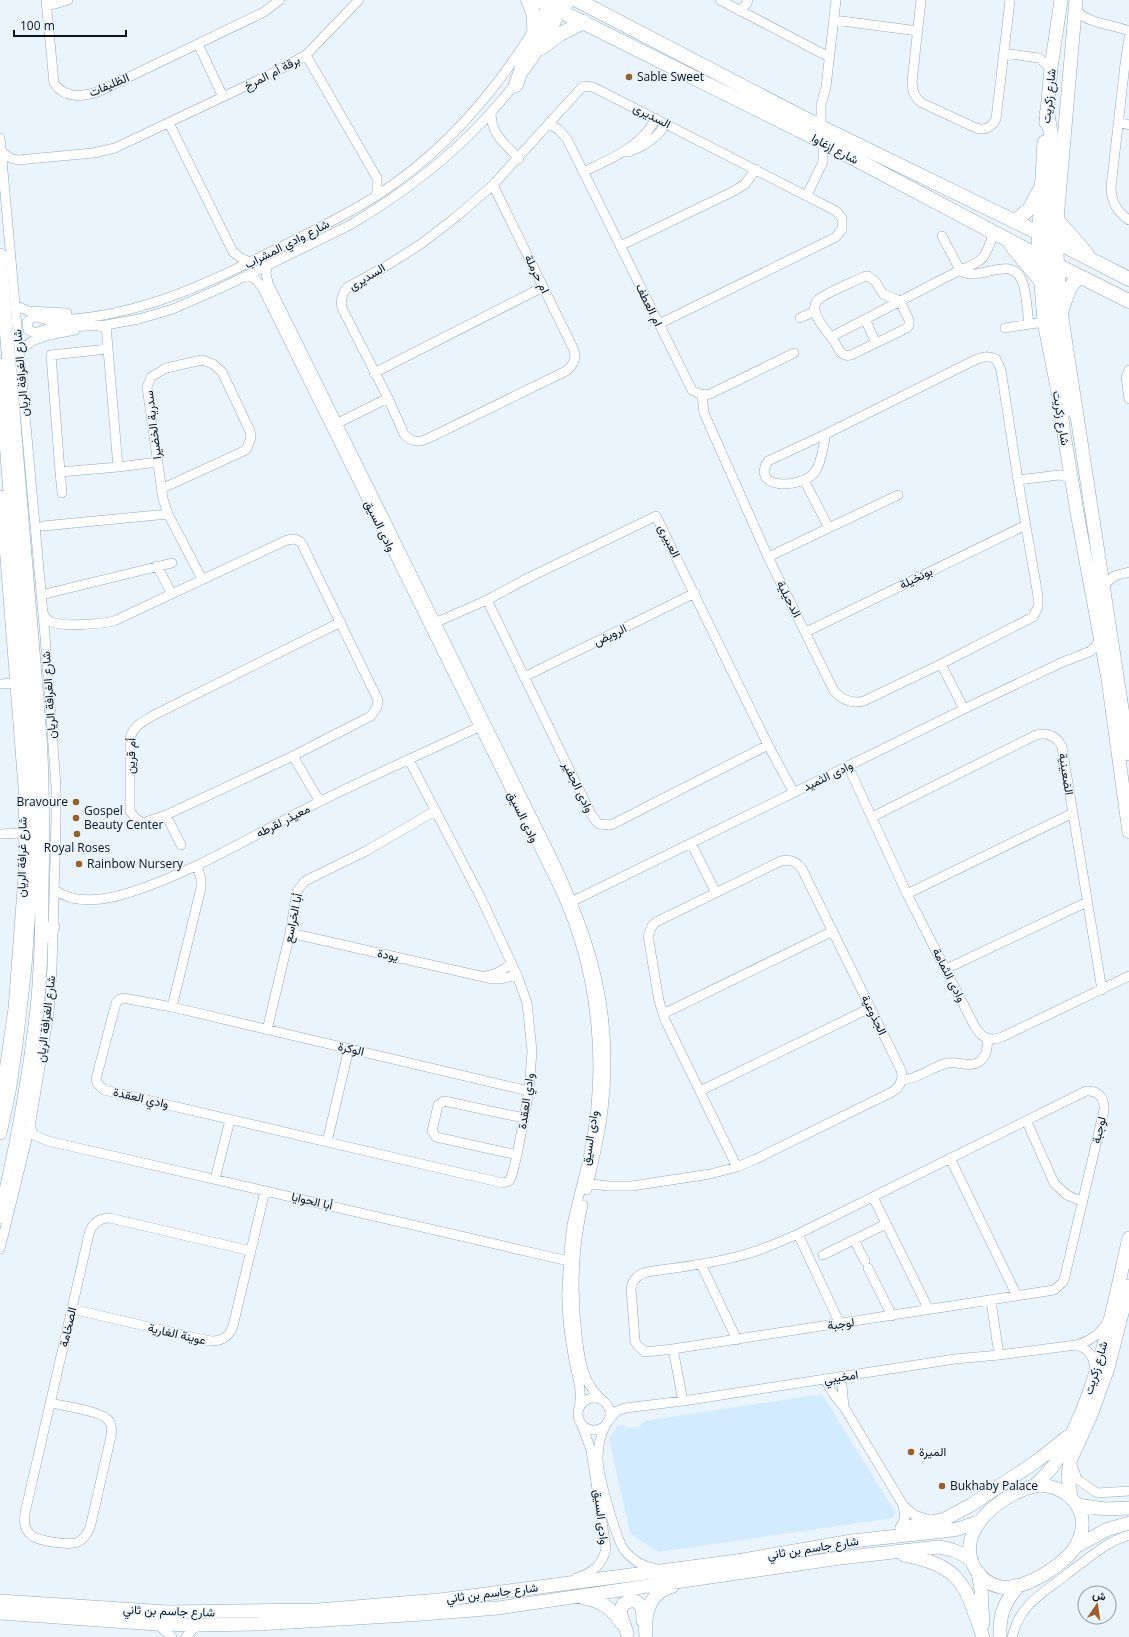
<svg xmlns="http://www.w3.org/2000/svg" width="1129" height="1637" viewBox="0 0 1129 1637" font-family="'Open Sans',Vazirmatn,sans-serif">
	<rect width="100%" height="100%" fill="#eaf4fc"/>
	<path fill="#d2ebff" d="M822,1394l73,118 -2,6 -235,34 -28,-19 -21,-94 8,-13 7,-1 3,3 14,-2 4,-5z"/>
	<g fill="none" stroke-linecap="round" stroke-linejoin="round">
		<g stroke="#94abbd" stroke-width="10">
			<path id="street" d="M46,0l8,83c10,16 30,14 46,8l164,-79 16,-12
				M720,0l109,57
				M921,0l-9,82c0,9 2,16 10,21l54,25c9,3 16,-1 20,-9l14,-119
				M47,5l8,-1 13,-4
				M548,5c-42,75 -99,144 -172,191 -36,23 -76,41 -114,60 -67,34 -137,64 -213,64 -6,-1 -10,-3 -16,-3l-6,5 1,8 7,3 15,-5 56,-3 16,-3 17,-3 34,-10 48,-21 129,-63c91,-54 161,-119 212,-213
				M1075,10c16,15 34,13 54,21
				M740,11l7,-8 1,-3
				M834,20l84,11
				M1129,38l-4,26 -14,123c0,14 6,25 18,33
				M198,44l25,53
				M1004,53l35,5 12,10
				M306,55l71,123v17
				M491,114c1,22 14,29 28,45
				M1118,122l11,3
				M169,123l64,129 8,6 9,4
				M550,124l9,6 8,9 125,251 10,5 8,-1 84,-41
				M821,127v-22l5,-18 10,-87
				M0,138l45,498 11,150v36l-4,146 -3,45 -19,114 -30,122
				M1,151l9,7 8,2 75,-7 22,-5 156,-74 35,-19 53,-55
				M629,152c16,-6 29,-14 37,-29
				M583,172c27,-13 59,-25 73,-54
				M493,185l80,163c4,9 1,17 -7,23l-139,68c-9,4 -16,3 -23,-5l-16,-36 -46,-90c-2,-9 0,-15 6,-21l35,-19 38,-24 35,-27 37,-32 90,-99 10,1 243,124 6,7v11l-6,8 -177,87
				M807,195l16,-33v-20
				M942,236l18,34c17,15 50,-18 62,11 5,11 5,31 7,43
				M620,246l114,-55 11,-7 11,-15
				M267,266l-1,7 2,10 281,568c42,86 66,162 54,259 -3,28 -10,54 -16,80
				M247,275l8,4 7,8 297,601c39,83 48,177 30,266 -5,24 -12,47 -17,71 -3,21 -4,43 -5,64 -1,22 2,44 6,66 3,19 10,34 6,53
				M868,276l7,5 8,13 17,7 9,19v5l-2,3 -56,27c-3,1 -5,1 -8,-1 -5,-3 -6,-9 -9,-13 -6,-9 -26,-28 -17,-40 5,-7 37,-19 46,-24z
				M15,305l13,6 39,2
				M800,318l15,-7
				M865,319l11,24
				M101,327l5,-2 12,142 40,-5
				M1005,328l39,-6
				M831,337l129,-67c26,-9 25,-14 34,-37
				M108,349l-57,6 9,117 58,-5
				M19,353c11,-17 37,-19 56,-23
				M1129,370l-3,7 3,22
				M374,373l169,-86
				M702,395l2,18 64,144 66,134c8,9 18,13 30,10l77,-37 92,-47 5,-10v-11l-20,-116 -17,-110 -5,-11c-7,-3 -11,-3 -19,0l-151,75
				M334,425l54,-27
				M826,434c-3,12 -4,28 -11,38 -13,17 -65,18 -47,-11z
				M60,472l2,21
				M804,480l25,48
				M1018,480l41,-5 13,3
				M161,489l85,-39 5,-12 -1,-7 -28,-59 -9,-8 -11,-4 -36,8 -15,9 -4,10 16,112 5,15 34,65
				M0,495l23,292 1,76 -11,146 -13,89
				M43,526l125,-12
				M768,557l130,-62
				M157,566l15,28
				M1103,586l11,-10 15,-4
				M41,595l131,-32
				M487,600l104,214 7,10 13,1 157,-80
				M43,613c2,4 4,7 8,9 12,5 50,2 63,-1l173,-81 8,-1 6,3 77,158 -1,7 -6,9 -78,40 -127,59 -23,8 -8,-5 -5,-7v-73c4,-13 13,-16 24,-23l187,-93
				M430,625l57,-25 41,-22 128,-62 112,229 26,48
				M806,632l220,-107
				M941,664l23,45
				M524,677l171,-84
				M0,684l15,-1
				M293,756l27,46
				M409,760l72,138 36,77 10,28 5,48 -3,40 -12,64 -5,20 -3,6 -6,2 -399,-93 -7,-7 -1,-4 20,-76 4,-4 3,-1 49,9 357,84
				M848,766l59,128 68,133c7,11 15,15 27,10l127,-61
				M166,815l15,30
				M872,817l164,-82c12,-3 21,1 26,12l40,243
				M0,834l24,-1
				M691,843l25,50
				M55,890c19,15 51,10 73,3 67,-21 129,-60 191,-91 54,-27 109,-51 164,-77
				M907,894l166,-81
				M567,904l397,-195 99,-47 28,-11 7,-8 1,-5
				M290,933l203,46h8l16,-4
				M946,969l141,-67
				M485,976l12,-3 15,-9
				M172,1007l29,-119v-9l-4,-14
				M663,1014l170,-83
				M267,1030l23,-97 7,-42 8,-10 61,-30 69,-40
				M902,1080c17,-1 30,-14 46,-17 11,-2 21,5 31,-1 8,-5 8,-14 9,-23
				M700,1091l170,-83
				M1086,1091c12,-1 19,7 18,19l-39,166 -2,6 -9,8 -381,59 -28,3 -8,-7 -2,-4 -4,-53c2,-9 7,-14 16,-16 32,-5 65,-8 96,-17 19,-5 37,-13 55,-21z
				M1027,1122l27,61 13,12 16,7
				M30,1127l4,8 14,6 525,121
				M327,1142l22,-94
				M517,1155l-81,-18 -4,-6 1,-4 5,-22 6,-4 80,17
				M950,1158l67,138
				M215,1179l15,-59
				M584,1183l24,3h24l78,-12 27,-7 19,-8 136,-67c8,-5 12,-12 9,-22l-99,-201c-5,-8 -12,-10 -21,-8l-125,61 -4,4 -4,10 11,65 6,19 72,147
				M873,1197l56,113
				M583,1205c-10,43 -11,87 -6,131 2,14 3,29 9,42 3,8 9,15 16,22
				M798,1234l42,90
				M854,1240l11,21
				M823,1255l63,-31
				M701,1264l36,76
				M868,1268l24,48
				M991,1301l8,54
				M72,1309l133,31c14,3 23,-1 28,-14l32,-135
				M1076,1345c13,4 18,11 19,25
				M673,1349l10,52
				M841,1376l3,31
				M825,1379l9,16 10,12 59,98 11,10 16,5
				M578 1414a16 16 0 1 1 32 0a16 16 0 1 1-32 0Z
				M51,1403c12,3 47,8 55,15 6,4 6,12 5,18l-21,92c-3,6 -6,11 -12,14 -9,4 -42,-1 -48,-8 -6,-6 -6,-13 -5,-21l64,-279c3,-11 10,-16 21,-16l141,33
				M609,1420l8,-9 8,-3 58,-7 272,-42 44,-4 77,-10c14,-4 23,-10 31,-23
				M606,1424c-5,10 -8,21 -8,33 -1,15 18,83 27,94 8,10 20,16 32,18
				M1071,1462l6,17 20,14 32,-2
				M900,1528l5,-10 -2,-13
				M576,1578c16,-5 27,-13 30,-30l-15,-98 -10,-27
				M156,1624l8,6 8,7
				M186,1637l6,-7 7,-5
				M1012,1637c3,-11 7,-21 15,-30 11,-13 27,-22 40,-33 20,-14 38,-32 62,-39"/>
		</g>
		<g stroke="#94abbd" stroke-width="14">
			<path id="secondary" d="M1076,0l-19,220v35l4,57 68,442
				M562,12l7,-12
				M1046,123l5,-55 10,-68
				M1044,142l-6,103 6,77 17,85 2,21 15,90 30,161 21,153
				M0,255l40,480c3,51 3,102 2,154 0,40 -1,80 -5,120 -8,71 -21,140 -37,208
				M0,365l33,422 -1,77 -7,102 -9,78 -7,48 -9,41
				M42,939l11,-12
				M1040,1485c29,2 52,26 38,57 -9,21 -54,49 -77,45 -11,-2 -19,-8 -25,-17 -25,-39 29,-80 64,-85z
				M1034,1486c7,-7 14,-13 19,-20 43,-62 59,-155 76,-228
				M1071,1497l-3,-20 2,-16 21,-46 17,-47 21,-82
				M1077,1505l28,4 24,-1
				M902,1528l43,-9 26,-14 66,-44 30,-24
				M1075,1547l31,-17 23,-7
				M904,1555c59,11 61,31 79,82
				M978,1572l3,18 2,34
				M584,1598c17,3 28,10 37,25
				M0,1601l168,11 150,-2 122,-10 297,-39 115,-20 92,-10 14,-2 22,-8
				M0,1613l156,11 43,1 59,-1 165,-10 75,-6 342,-50 98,-11c14,2 22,5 34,14
				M627,1633l-7,-21 3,-8 9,-4c11,3 11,11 11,21
				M646,1637c-2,-22 3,-45 27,-51
				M1000,1637c-1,-21 4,-36 19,-51"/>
		</g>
		<g stroke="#94abbd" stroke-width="15">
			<path id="primary" d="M528,0l6,15v13
				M538,0l285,142 204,108 102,51
				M577,0l244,127 236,115 72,37
				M541,48l19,-14 24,-12
				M516,85l9,-26 31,-50 2,-9
				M1047,112l4,23 -5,102 1,9
				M1057,220l30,34
				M1015,222l15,-14 10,-19
				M1011,245l29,35
				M1046,254l18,141 6,12 6,6
				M1061,312c5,-12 7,-29 20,-35"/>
		</g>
		<use href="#street" stroke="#fff" stroke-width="9"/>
		<use href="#secondary" stroke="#fff" stroke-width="13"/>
		<use href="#primary" stroke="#fff" stroke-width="14"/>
	</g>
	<g fill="#9d6023" stroke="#eaf4fc" stroke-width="1.5">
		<circle cx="629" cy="77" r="4"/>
		<circle cx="76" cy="802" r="4"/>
		<circle cx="76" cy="818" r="4"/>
		<circle cx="77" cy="834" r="4"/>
		<circle cx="79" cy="864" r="4"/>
		<circle cx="911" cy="1452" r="4"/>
		<circle cx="942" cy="1486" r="4"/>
	</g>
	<g text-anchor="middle" stroke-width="3" stroke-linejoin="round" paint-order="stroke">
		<g font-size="12" fill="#0d151c" stroke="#eaf4fc">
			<text transform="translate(272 73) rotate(-27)" y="4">برقة أم المرخ</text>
			<text transform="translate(109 85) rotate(-23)" y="4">الظليفات</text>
			<text transform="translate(1049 96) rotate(-84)" y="4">شارع زكريت</text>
			<text transform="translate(652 116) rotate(27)" y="4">السديرى</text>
			<text transform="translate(835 149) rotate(28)" y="4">شارع إزغاوا</text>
			<text transform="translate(287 244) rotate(-27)" y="4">شارع وادي المشراب</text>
			<text transform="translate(537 274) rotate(64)" y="4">ام حرملة</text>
			<text transform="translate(367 277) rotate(-31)" y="4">السديرى</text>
			<text transform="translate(649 305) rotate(64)" y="4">ام العطف</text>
			<text transform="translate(21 373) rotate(-95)" y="4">شارع الغرافة الريان</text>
			<text transform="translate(1061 418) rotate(81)" y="4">شارع زكريت</text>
			<text transform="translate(153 425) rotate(-97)" y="4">سدرية الخضيرا</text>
			<text transform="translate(380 526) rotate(64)" y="4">وادى السيق</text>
			<text transform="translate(669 541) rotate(64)" y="4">العبيرى</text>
			<text transform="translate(916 578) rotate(-26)" y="4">بونخيلة</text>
			<text transform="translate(789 599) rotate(63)" y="4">الدحيلية</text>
			<text transform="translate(610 635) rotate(-26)" y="4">الرويض</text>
			<text transform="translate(49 695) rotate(-94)" y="4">شارع الغرافة الريان</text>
			<text transform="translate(131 756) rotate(-88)" y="4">أم قرين</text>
			<text transform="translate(1066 774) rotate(81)" y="4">الضعينية</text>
			<text transform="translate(828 776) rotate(-26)" y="4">وادى الثميد</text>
			<text transform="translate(578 787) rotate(64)" y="4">وادى الجفير</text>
			<text transform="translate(523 817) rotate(64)" y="4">وادى السيق</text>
			<text transform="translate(283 821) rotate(-27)" y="4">معيذر لقرطه</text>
			<text transform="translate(22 857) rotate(-89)" y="4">شارع غرافة الريان</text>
			<text transform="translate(293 918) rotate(-78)" y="4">أبا الخراسع</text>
			<text transform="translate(388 955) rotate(12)" y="4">يودة</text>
			<text transform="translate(949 975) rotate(63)" y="4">وادى الثمامة</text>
			<text transform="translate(874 1015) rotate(64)" y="4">الجذوعية</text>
			<text transform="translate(46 1019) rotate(-83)" y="4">شارع الغرافة الريان</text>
			<text transform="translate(351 1049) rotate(13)" y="4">الوكرة</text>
			<text transform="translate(141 1098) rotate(13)" y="4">وادي العقدة</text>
			<text transform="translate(526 1101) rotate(-82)" y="4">وادي العقدة</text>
			<text transform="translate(1099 1130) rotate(-77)" y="4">لوجبة</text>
			<text transform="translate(590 1138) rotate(-81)" y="4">وادى السيق</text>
			<text transform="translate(312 1201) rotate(13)" y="4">أبا الحوايا</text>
			<text transform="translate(841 1324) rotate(-8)" y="4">لوجبة</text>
			<text transform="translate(68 1327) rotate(-77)" y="4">الصخامة</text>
			<text transform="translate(177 1334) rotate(13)" y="4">عوينة الغارية</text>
			<text transform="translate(1096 1368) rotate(-73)" y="4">شارع زكريت</text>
			<text transform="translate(841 1377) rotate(-9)" y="4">امخيبي</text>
			<text transform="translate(601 1517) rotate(83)" y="4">وادى السيق</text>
			<text transform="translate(813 1548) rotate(-9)" y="4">شارع جاسم بن ثاني</text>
			<text transform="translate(492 1593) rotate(-7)" y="4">شارع جاسم بن ثاني</text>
			<text transform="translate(169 1611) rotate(2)" y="4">شارع جاسم بن ثاني</text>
		</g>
		<g font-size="12" fill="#0d151c" stroke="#eaf4fc" text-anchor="start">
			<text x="637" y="81">Sable Sweet</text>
			<text x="68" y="806" text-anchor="end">Bravoure</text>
			<text x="84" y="815">Gospel<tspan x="84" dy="14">Beauty Center</tspan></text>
			<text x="77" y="852" text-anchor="middle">Royal Roses</text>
			<text x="87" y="868">Rainbow Nursery</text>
			<text x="919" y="1456">الميرة</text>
			<text x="950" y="1490">Bukhaby Palace</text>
		</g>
	</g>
	<g transform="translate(1097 1605) rotate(13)"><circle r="19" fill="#eaf4fc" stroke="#929ba2"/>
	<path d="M0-3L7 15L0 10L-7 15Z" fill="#9d6023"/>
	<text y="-6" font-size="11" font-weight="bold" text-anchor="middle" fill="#0d151c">ش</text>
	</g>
	<path d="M14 30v6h112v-6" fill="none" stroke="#0d151c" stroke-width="2"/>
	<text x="20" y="30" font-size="12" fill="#0d151c" stroke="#eaf4fc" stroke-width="3" paint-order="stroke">100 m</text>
</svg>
